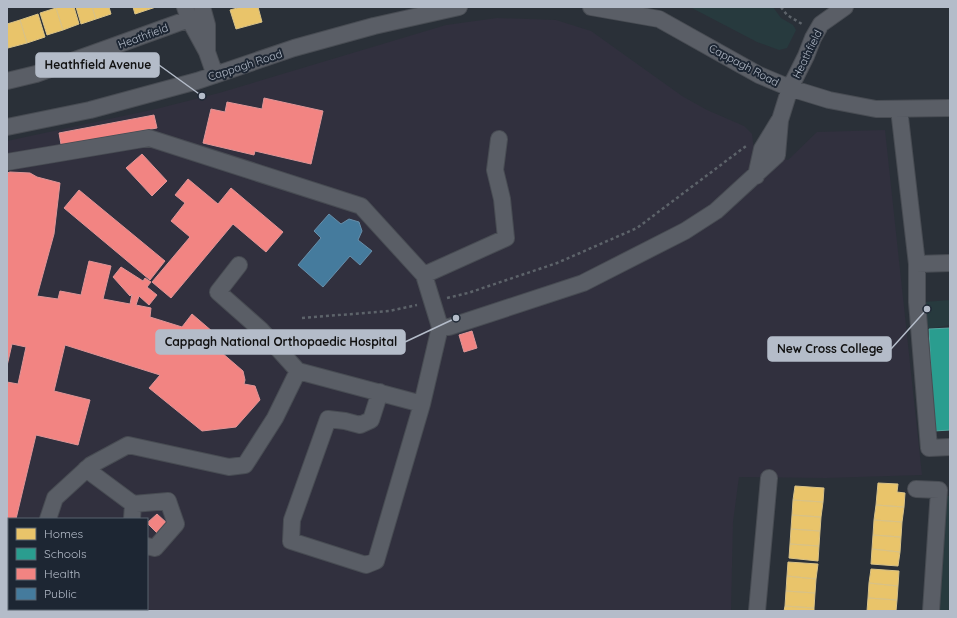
<svg xmlns="http://www.w3.org/2000/svg" width="957" height="618" viewBox="0 0 957 618" font-family="Quicksand,sans-serif">
	<rect width="100%" height="100%" fill="#2a3038"/>
	<path fill="#31303e" fill-rule="evenodd" d="M497,18l59,2 35,11 91,65 25,14 37,16 8,8 2,15 34,11 29,-28 68,-2 37,345 -96,3 -87,-1 -6,45 -2,89h-724v-470l149,-32 63,-16 227,-68zM9,519h138v90h-138z"/>
	<path fill="#273a3e" d="M690,7h83l8,11 12,7 3,5 -9,18 -8,2 -22,-8z
		M950,300v25l-29,5 3,-28z
		M947,496h3v115h-14l7,-109z"/>
	<path fill="#e9c46a" stroke="#d9c286" d="M59,7h15l5,17 -16,6 -7,-22z
		M76,7h16l4,12 -15,5z
		M92,7h17l2,7 -15,5z
		M133,7h23l-21,7z
		M241,7h17l4,15 -26,7 -6,-19z
		M56,8l7,22 -16,5 -7,-22z
		M38,14l7,23 -18,6 -7,-23z
		M20,20l7,23 -19,5 -1,-24z
		M878,483l20,1 -1,8 8,1 -1,14 -28,-2z
		M795,486l29,2 -1,14 -30,-2z
		M793,500l30,2 -2,15 -29,-2z
		M876,505l28,2 -2,15 -28,-2z
		M792,515l29,2 -1,14 -29,-2z
		M874,520l28,2 -1,15 -28,-2z
		M791,529l29,2 -1,15 -29,-2z
		M873,535l28,2 -1,15 -28,-3z
		M790,544l29,2 -1,15 -29,-3z
		M872,549l28,3 -2,14 -27,-2z
		M788,562l30,2 -2,15 -29,-3z
		M871,569l28,2 -1,15 -29,-3z
		M787,576l29,3 -1,14 -29,-2z
		M869,583l29,3 -1,14 -29,-2z
		M786,591l29,2 -1,15 -29,-2z
		M868,598l29,2 -1,11h-29z
		M785,606l29,2v3h-30z"/>
	<path fill="#2a9d8f" stroke="#53a6a0" d="M950,328v102l-16,1 -5,-102z"/>
	<path fill="#f28482" stroke="#df9597" d="M264,98l59,13 -12,53 -56,-13 -1,4 -51,-12 8,-34 14,3 2,-10 35,7z
		M154,115l3,13 -56,10 -39,12 -3,-17z
		M142,154l25,27 -15,15 -26,-28z
		M10,172l20,1 7,4 23,6 -6,51 -17,62 21,3 2,-8 21,4 8,-34 22,5 -8,33 27,5 2,-10 -2,2 -17,-19 8,-10 22,14 2,-3 6,4 -4,5 10,8 -8,10 -10,-9 -3,9 15,3 -1,9 32,10 10,-13 28,24 -6,8 29,25 2,9 -1,4 11,2 5,14 -24,27 -34,4 -53,-43 11,-13 -95,-30 -11,46 36,9 -12,45 -42,-10 -20,84h-7v29l-2,8v-174l11,2 8,-37 -14,-3 -5,22v-193z
		M188,179l30,25 13,-16 52,44 -17,20 -33,-28 -62,74 -19,-16 38,-45 -19,-16 14,-18 -10,-8z
		M79,190l86,71 -15,19 -86,-72z
		M472,331l5,17 -13,4 -5,-17z
		M157,514l11,10 -10,10 -11,-11z"/>
	<path fill="#457b9d" stroke="#668eaa" d="M329,214l12,10 8,-5 10,3 3,9 -4,9 14,11 -12,14 -10,-9 -27,31 -25,-22 23,-27 -7,-7z"/>
	<g fill="none" stroke-linecap="round" stroke-linejoin="round">
		<g stroke="#484c53" stroke-width="18">
			<path id="minor" d="M185,7l4,12 18,33 8,23
				M202,7l5,18v25
				M591,7l68,12 100,56 31,13 39,12 47,9 74,-1
				M7,81l29,-7 153,-55
				M899,109l18,155 33,-1
				M7,127l83,-17 107,-29 97,-33 80,-22 85,-19
				M7,162l142,-24 212,68 63,69 16,52 -18,77 -124,-33 -37,-41 -43,-38 21,-27
				M756,176l6,-27 17,-28
				M917,264v38l12,146 21,-1
				M424,275l82,-37 -4,-39 -7,-29 4,-31
				M440,327h9l134,-44 102,-52 31,-20 61,-56 3,-35 10,-32 16,-32 7,-18 8,-14 24,-17
				M380,392l-9,28 -11,5 -15,-4 -17,-2 -36,101 -1,21 75,24 10,-4 46,-157
				M86,469l47,35 35,-3 8,23 -21,24 -8,-2
				M916,489l23,1 -8,121
				M48,519l7,-21 36,-33 37,-20 101,22 16,-2 30,-47 23,-47
				M132,519l1,-15
				M757,611l12,-133"/>
		</g>
		<path stroke="#5d636a" stroke-width="2.5" stroke-dasharray="3 3" stroke-linecap="butt" d="M781,7l6,8 15,9
			M447,298l21,-5 89,-30 80,-35 109,-82
			M302,318l87,-7 28,-6"/>
		<use href="#minor" stroke="#5a5e66" stroke-width="16"/>
	</g>
	<g text-anchor="middle" stroke-width="4" stroke-linejoin="round" paint-order="stroke">
		<g font-size="11" fill="#b4bcc9" stroke="#1d2633">
			<text transform="translate(143 36) rotate(-20)" y="4">Heathfield</text>
			<text transform="translate(807 54) rotate(-64)" y="4">Heathfield</text>
			<text transform="translate(245 65) rotate(-18)" y="4">Cappagh Road</text>
			<text transform="translate(744 65) rotate(28)" y="4">Cappagh Road</text>
		</g>
	</g>
	<path fill="none" stroke="#b4bcc9" stroke-width="1.5" d="M202 96L159 65M456 318L405 342M927 309L891 349"/>
	<g fill="#b4bcc9" stroke="#1d2633" stroke-width="1.5">
		<circle cx="202" cy="96" r="4"/>
		<circle cx="456" cy="318" r="4"/>
		<circle cx="927" cy="309" r="4"/>
	</g>
	<g fill="#b4bcc9" stroke="#b4bcc9" stroke-width="1.5">
		<rect x="36" y="53" width="123" height="24" rx="4"/>
		<rect x="156" y="330" width="249" height="24" rx="4"/>
		<rect x="768" y="337" width="123" height="24" rx="4"/>
	</g>
	<g font-size="12" text-anchor="middle" font-weight="bold" fill="#111">
		<text x="98" y="69">Heathfield Avenue</text>
		<text x="281" y="346">Cappagh National Orthopaedic Hospital</text>
		<text x="830" y="353">New Cross College</text>
	</g>
	<rect width="957" height="618" fill="none" stroke="#b4bcc9" stroke-width="16"/>
	<rect x="8" y="518" width="140" height="92" fill="#1d2633" stroke="#59626f"/>
	<rect x="16" y="528" width="20" height="12" fill="#e9c46a" stroke="#59626f"/>
	<text x="44" y="538" font-size="12" fill="#b4bcc9">Homes</text>
	<rect x="16" y="548" width="20" height="12" fill="#2a9d8f" stroke="#59626f"/>
	<text x="44" y="558" font-size="12" fill="#b4bcc9">Schools</text>
	<rect x="16" y="568" width="20" height="12" fill="#f28482" stroke="#59626f"/>
	<text x="44" y="578" font-size="12" fill="#b4bcc9">Health</text>
	<rect x="16" y="588" width="20" height="12" fill="#457b9d" stroke="#59626f"/>
	<text x="44" y="598" font-size="12" fill="#b4bcc9">Public</text>
</svg>
